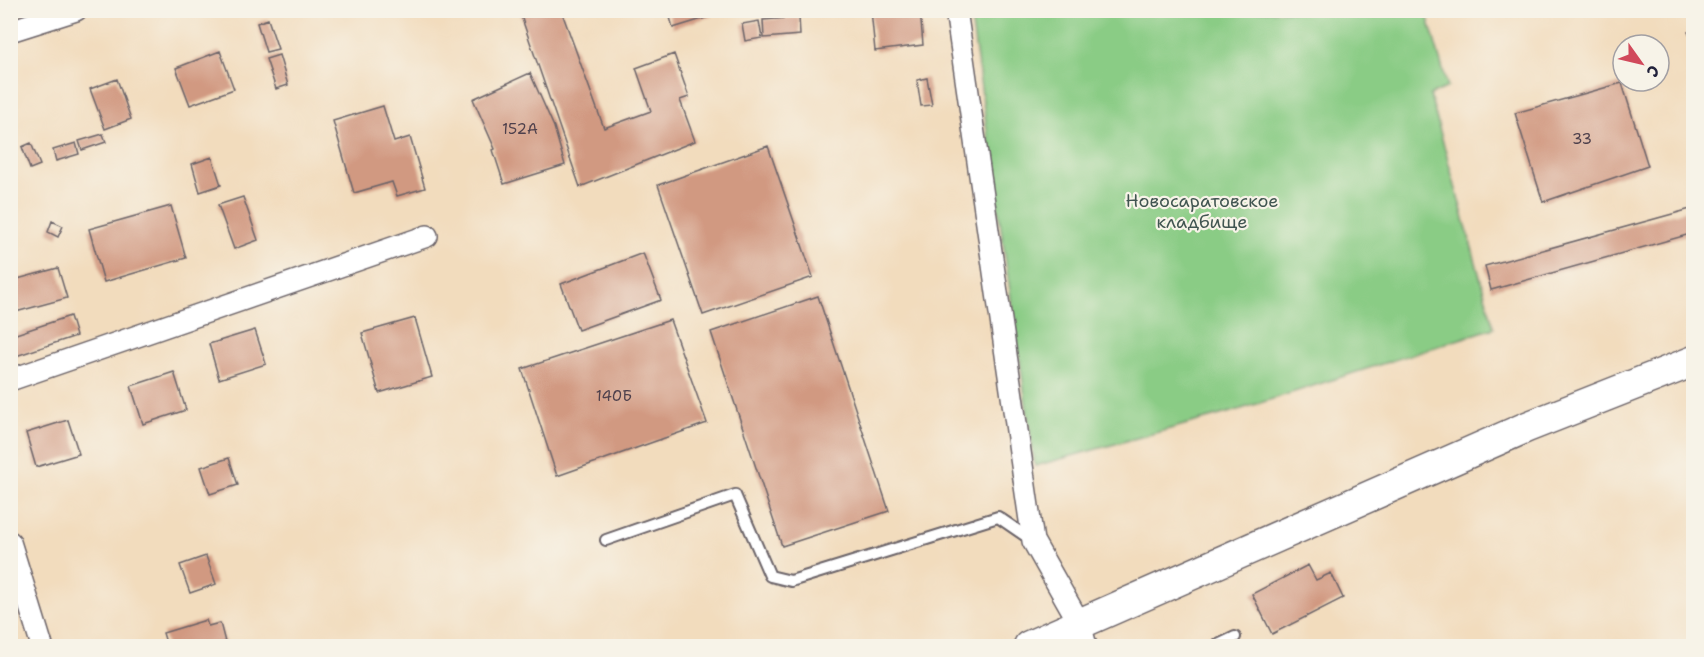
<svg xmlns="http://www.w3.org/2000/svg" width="1704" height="657" viewBox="0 0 1704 657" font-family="'Shantell Sans',sans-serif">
	<rect width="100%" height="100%" fill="#f7f3e8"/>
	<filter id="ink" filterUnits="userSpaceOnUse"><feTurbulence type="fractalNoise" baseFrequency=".0167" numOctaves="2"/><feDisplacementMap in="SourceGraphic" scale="12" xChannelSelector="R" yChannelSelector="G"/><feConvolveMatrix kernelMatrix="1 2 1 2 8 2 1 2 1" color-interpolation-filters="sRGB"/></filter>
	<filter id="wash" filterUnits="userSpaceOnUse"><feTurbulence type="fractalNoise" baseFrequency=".008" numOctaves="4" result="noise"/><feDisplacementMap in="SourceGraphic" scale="24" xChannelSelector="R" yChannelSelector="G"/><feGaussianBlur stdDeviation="1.35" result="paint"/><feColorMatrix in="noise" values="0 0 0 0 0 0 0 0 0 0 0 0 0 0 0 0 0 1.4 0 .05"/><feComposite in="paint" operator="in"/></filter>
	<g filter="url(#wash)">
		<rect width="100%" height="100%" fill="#f2dcbd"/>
		<path fill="#8acc85" stroke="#567760" stroke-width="1.5" d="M970,11h456l22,76 -18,8 64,233 -259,83 -200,55z"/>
		<g id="blocks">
			<path fill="#d19981" d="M519,10h42l43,118 47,-17 -15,-43 38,-14 15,43 -9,3 15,41 -115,46z
				M668,10h42l2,6 -39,12z
				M871,10h49l3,35 -48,6z
				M799,17l1,18 -36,3 -1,-18z
				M268,19l10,30 -12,3 -9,-29z
				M759,21l3,17 -17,3 -3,-17z
				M1694,30v15l-6,-13z
				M220,51l14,38 -44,16 -14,-37z
				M279,55l9,30 -12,4 -10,-30z
				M530,73l24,54 11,38 -61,19 -11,-34 2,-1 -22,-50z
				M927,78l5,27 -11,1 -4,-26z
				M117,79l14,40 -26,10 -15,-40z
				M1622,83l26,83 -105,36 -28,-89z
				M383,106l11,36 16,-5 15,51 -28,8 -5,-14 -38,11 -21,-72z
				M103,134l3,8 -24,8 -3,-9z
				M31,143l9,22 -10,4 -8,-22z
				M76,143l3,11 -23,7 -3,-11z
				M768,146l45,131 -110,38 -45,-130z
				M212,157l9,28 -21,7 -8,-28z
				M243,197l15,43 -24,9 -16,-44z
				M171,206l15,52 -82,24 -15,-53z
				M1694,208v25l-203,57 -6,-24z
				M52,221l11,5 -5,11 -10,-5z
				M643,253l18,47 -83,30 -17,-46z
				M58,268l9,30 -55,15 -2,-32z
				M818,296l71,215 -107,35 -71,-214z
				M70,316l6,20 -66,22v-22z
				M415,318l17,59 -53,16 -17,-60z
				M670,320l37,103 -150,53 -35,-107z
				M255,330l11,34 -47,15 -10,-35z
				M174,372l12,38 -43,14 -12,-38z
				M68,420l11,34 -43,13 -10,-34z
				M229,458l9,27 -28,9 -9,-27z
				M206,556l10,28 -26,9 -10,-28z
				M1308,565l8,15 15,-7 12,25 -71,36 -20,-40z
				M206,620l2,6 12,-3 6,23h-59l-4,-13z"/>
		</g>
	</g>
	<g filter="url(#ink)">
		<use href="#blocks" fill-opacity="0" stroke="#6b6368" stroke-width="1.5"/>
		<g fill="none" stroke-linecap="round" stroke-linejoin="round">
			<g stroke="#6b6368" stroke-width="14">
				<path id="lane" d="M606,540l129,-45 35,81 21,5 207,-64 35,24
					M1216,646l19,-9"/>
			</g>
			<g stroke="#6b6368" stroke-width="24">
				<path id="street" d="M956,10l77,531 47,83 6,22
					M10,31l66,-21
					M10,380l417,-144
					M10,542l32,104"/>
			</g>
			<g stroke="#6b6368" stroke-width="33">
				<path id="secondary" d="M1029,646l498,-219 167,-66"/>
			</g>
			<use href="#lane" stroke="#fff" stroke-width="10"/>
			<use href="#street" stroke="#fff" stroke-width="21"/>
			<use href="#secondary" stroke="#fff" stroke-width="30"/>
		</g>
	</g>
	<g text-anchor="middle" stroke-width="4.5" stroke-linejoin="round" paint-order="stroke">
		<g font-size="15" fill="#4e404c">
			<text x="520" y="134">152А</text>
			<text x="1582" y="144">33</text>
			<text x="614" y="401">140Б</text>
		</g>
		<g font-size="18" fill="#415551" stroke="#f7f3e8">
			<text x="1202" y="207">Новосаратовское<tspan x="1202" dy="21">кладбище</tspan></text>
		</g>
	</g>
	<rect width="1704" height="657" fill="none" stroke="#f7f3e8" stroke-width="36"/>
	<g transform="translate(1641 63) rotate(124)"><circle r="28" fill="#f7f3e8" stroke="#a29fa3" stroke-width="1.5"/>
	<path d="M0-4.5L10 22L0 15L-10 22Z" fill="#d1495b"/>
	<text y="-9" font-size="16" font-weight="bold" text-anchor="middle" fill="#22223b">С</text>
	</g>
</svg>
